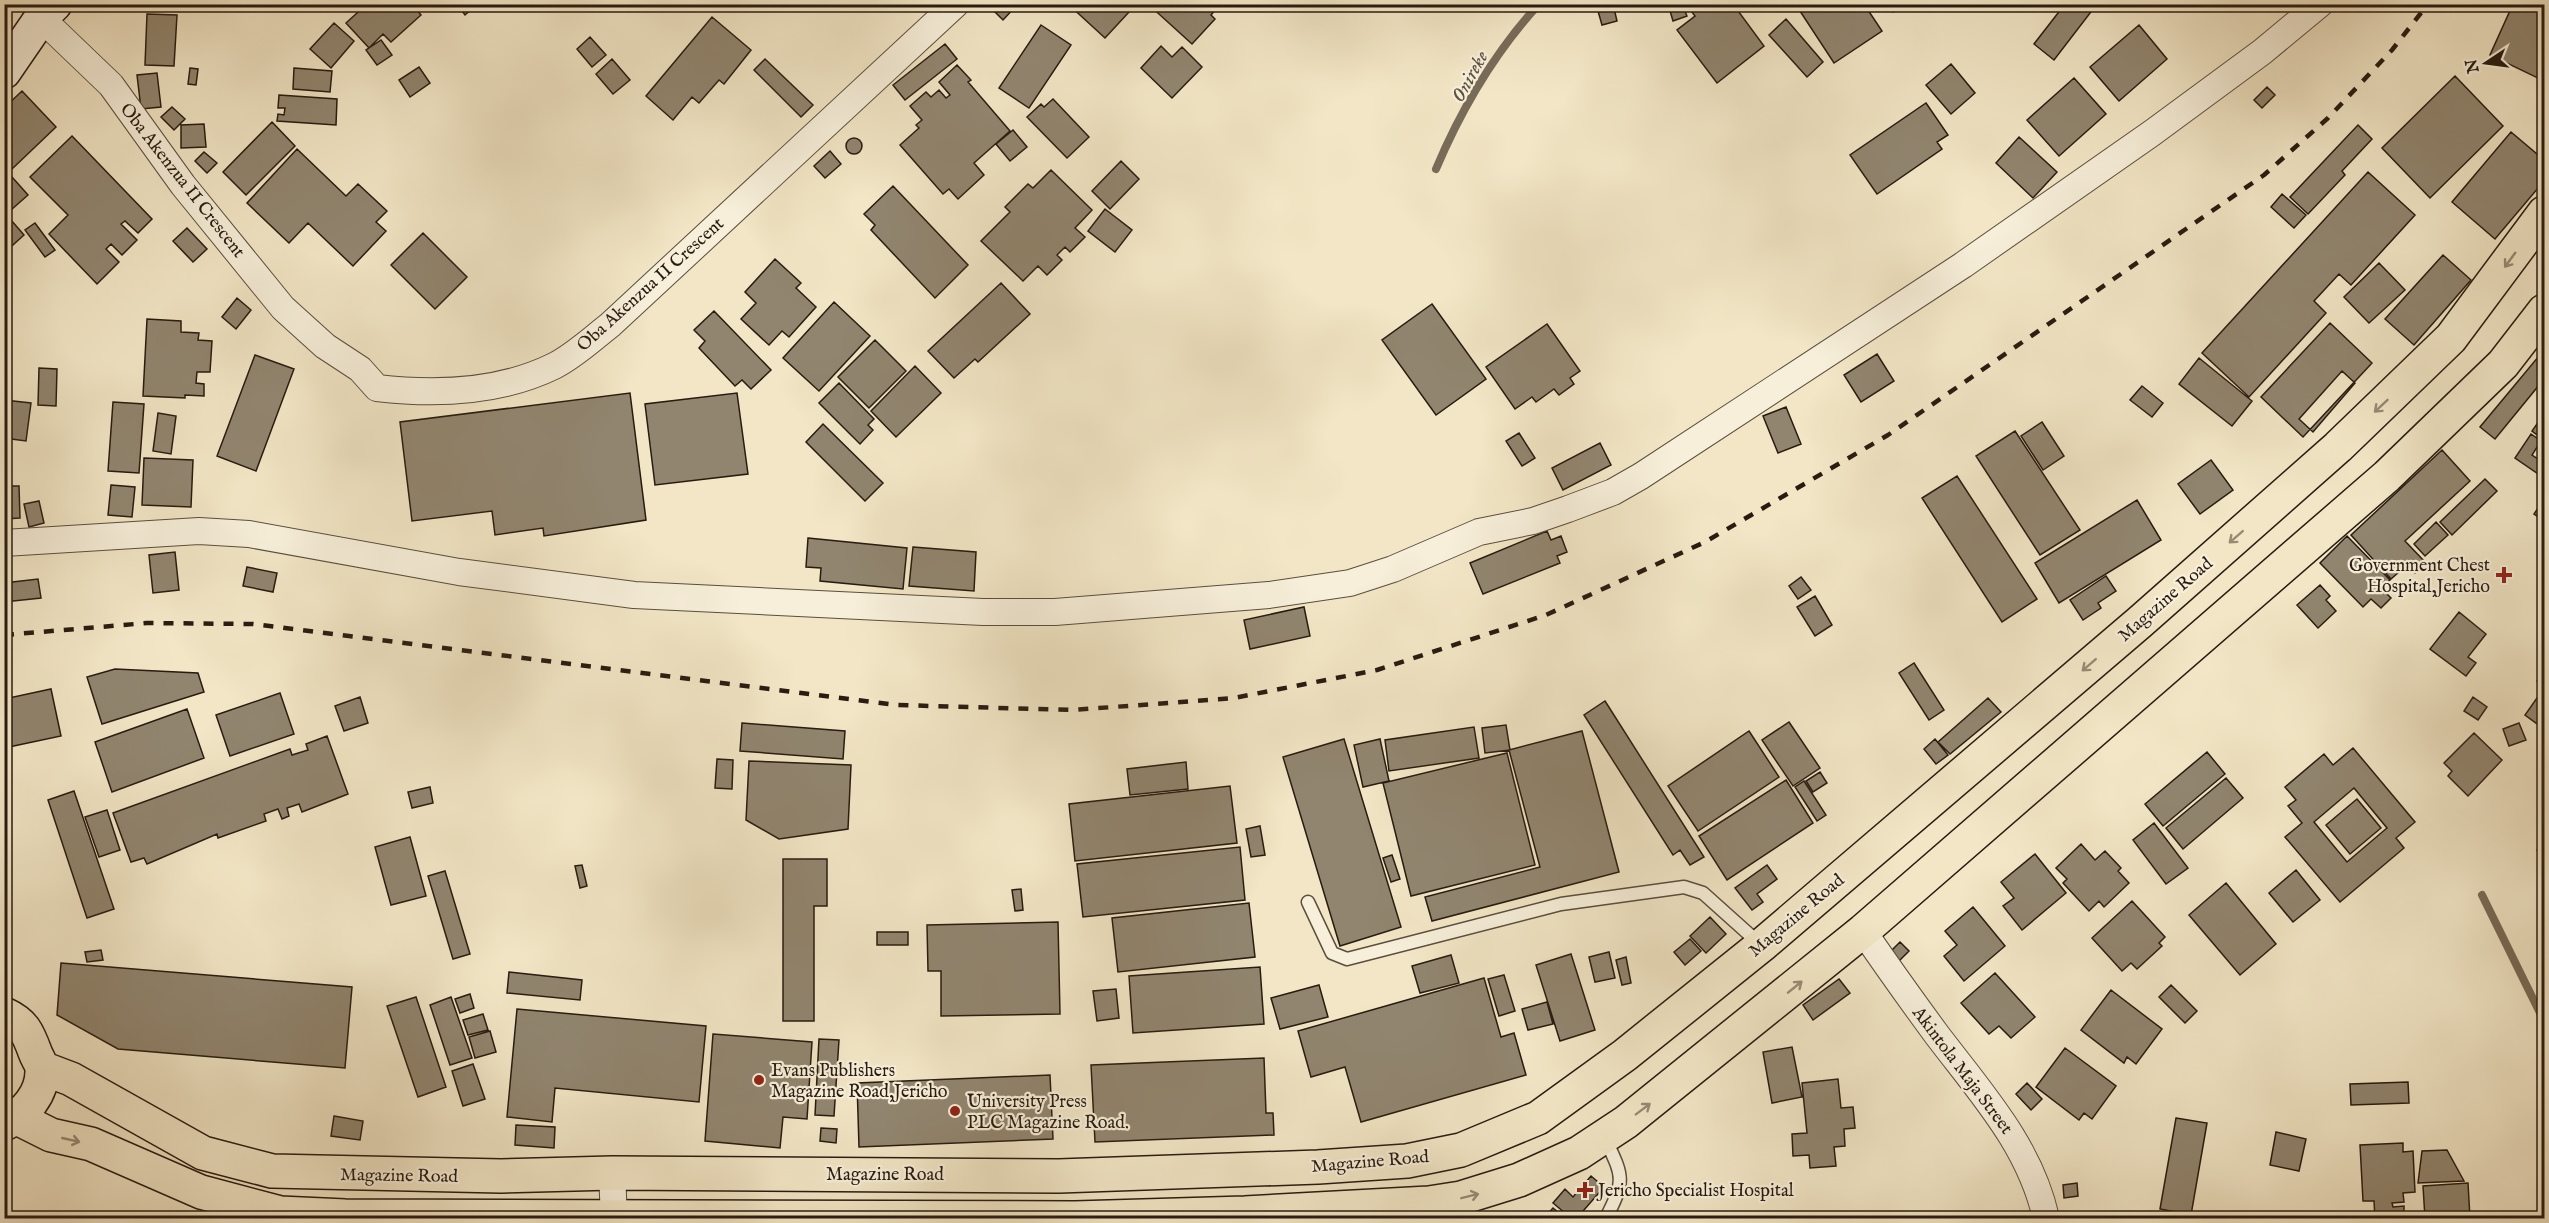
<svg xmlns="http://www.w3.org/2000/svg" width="2549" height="1223" viewBox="0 0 2549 1223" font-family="'IM FELL English',serif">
	<rect width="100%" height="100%" fill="#f2e6c6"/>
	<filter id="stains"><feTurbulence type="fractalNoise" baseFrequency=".00333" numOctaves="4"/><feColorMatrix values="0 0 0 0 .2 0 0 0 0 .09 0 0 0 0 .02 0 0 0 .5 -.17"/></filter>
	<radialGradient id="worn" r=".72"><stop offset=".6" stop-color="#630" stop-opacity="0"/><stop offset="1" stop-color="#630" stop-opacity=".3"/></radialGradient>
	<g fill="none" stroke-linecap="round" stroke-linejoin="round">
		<path stroke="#786b58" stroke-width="8" d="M1436,169c25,-59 59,-117 103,-165
			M2482,895l62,126"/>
	</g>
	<path fill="#91856f" stroke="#281b10" stroke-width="1.5" fill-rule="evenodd" d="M367,4h45l9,11 -30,27 -8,-8 -14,14 -23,-25z
		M457,4h11l4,5 -7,6z
		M991,4h27l-15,16 -14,-14z
		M1068,4h53l8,8 -24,26z
		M1148,4h72l-9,11 4,4 -23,25z
		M1596,4h17l4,17 -15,4z
		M1668,4h14l5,12 -14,5z
		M1686,4h47l31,42 -47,37 -40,-53 18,-14z
		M1802,4h62l18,27 -48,32 -36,-55z
		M1886,4h17l-10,8z
		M2065,4h32l-43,56 -20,-16z
		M2513,4h31v77l-54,-26z
		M147,14l30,1 -3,51 -29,-1z
		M712,17l39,33 -27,34 -5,-4 -20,23 -7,-6 -19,23 -27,-24z
		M1786,19l37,43 -16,15 -38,-42z
		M334,23l20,18 -23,27 -21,-19z
		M1041,25l30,20 -42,63 -30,-20z
		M2139,25l28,34 -48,42 -29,-34z
		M590,37l16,18 -14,12 -15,-18z
		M381,40l11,15 -15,10 -11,-15z
		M945,44l12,15 -52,41 -12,-15z
		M1161,46l11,11 10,-10 20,20 -30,31 -31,-30z
		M612,59l18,21 -17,14 -17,-20z
		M765,59l48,46 -12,12 -47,-47z
		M1951,64l24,29 -24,21 -25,-29z
		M957,65l14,15 -3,2 42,49 -36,32 10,12 -26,24 -9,-10 -6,5 -43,-49 19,-17 -3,-3 6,-5 -12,-14 16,-14 5,5 8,-7 7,8 4,-3 -11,-13z
		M419,67l11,16 -20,14 -11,-17z
		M190,68l8,1 -2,16 -8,-1z
		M294,68l38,3 -2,21 -37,-3z
		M157,73l4,34 -20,2 -4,-34z
		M2455,76l48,50 -73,72 -48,-50z
		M2074,78l32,36 -47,42 -32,-36z
		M2267,87l8,8 -13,13 -8,-8z
		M22,91l34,36 -44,42 -8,-8v-53z
		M279,95l58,4 -1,26 -59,-4 1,-7 6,1 1,-7h-7z
		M1053,99l36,38 -22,21 -40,-41 14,-13 3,3z
		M1926,103l22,32 -11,7 5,7 -65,45 -27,-39z
		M172,107l13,12 -11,11 -13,-13z
		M272,122l23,24 -49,49 -23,-23z
		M204,124l2,23 -25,1v-23z
		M2358,125l14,14 -30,32 3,4 -37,39 -18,-17z
		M1013,130l14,17 -17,14 -14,-17z
		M2511,132l33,28v21l-49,58 -43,-37z
		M72,136l80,83 -14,14 -13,-12 -4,3 16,16 -15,15 -11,-11 -5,5 13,13 -22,22 -48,-50 19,-19 -38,-38z
		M2019,137l38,35 -24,26 -37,-35z
		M846 146a8 8 0 1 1 16 0a8 8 0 1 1-16 0Z
		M297,149l49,47 12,-12 29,27 -11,11 10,9 -33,35 -45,-43 -19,20 -42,-40z
		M830,151l11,13 -16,14 -11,-12z
		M204,152l13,11 -10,10 -12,-12z
		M1121,161l18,18 -29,30 -18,-18z
		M4,168l24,27 -24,21z
		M1051,170l41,40 -17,18 10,9 -15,15 -5,-5 -8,8 5,5 -15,15 -9,-9 -15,15 -42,-40 29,-29 -5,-5 23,-23 5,4z
		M2368,172l47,43 -64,70 -12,-11 -25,27 12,12 -77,84 -47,-44z
		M893,186l75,79 -33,33 -64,-68 4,-5 -11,-11z
		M2282,194l24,21 -12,13 -23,-21z
		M1105,209l27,21 -17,22 -27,-21z
		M11,220l13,15 -20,18v-27z
		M35,223l20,27 -10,7 -20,-27z
		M187,228l20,21 -14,13 -20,-21z
		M423,233l44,44 -32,32 -44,-44z
		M2443,255l28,25 -57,65 -29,-26z
		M775,259l26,24 -5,5 20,19 -27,30 -7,-6 -13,14 -28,-26 15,-16 -11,-11z
		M2379,263l26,27 -36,33 -25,-26z
		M1001,283l29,31 -52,48 -3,-3 -21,19 -26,-27z
		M237,298l14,12 -15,19 -14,-12z
		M834,302l36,34 -51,55 -36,-33z
		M1432,304l54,75 -50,36 -54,-75z
		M714,311l57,59 -20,19 -9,-9 -7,6 -36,-38 6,-7 -11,-11z
		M147,319l34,2v11l18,1 -1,7 14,1 -2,31h-13l-1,11 8,1v12l-19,-1v3l-42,-2z
		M2330,323l42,40 -69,74 -42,-40z
		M1547,324l33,47 -10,7 4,6 -15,11 -5,-6 -18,13 -4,-5 -17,12 -29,-42z
		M875,340l31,31 -37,37 -31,-31z
		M2544,350v29l-49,60 -15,-12z
		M1877,354l17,27 -33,21 -17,-27z
		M255,355l39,14 -38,102 -39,-15z
		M2199,358l53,43 -20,25 -53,-42z
		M915,366l26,27 -45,44 -25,-26z
		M39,368l18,1 -1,37 -18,-1z
		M2342,371l13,12 -42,49 -14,-13z
		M839,383l35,36 -6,6 5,5 -13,14 -41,-41z
		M2142,386l21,17 -11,14 -22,-17z
		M630,393l16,127 -102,16 -1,-8 -48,7 -3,-24 -80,10 -12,-99z
		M737,393l11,81 -93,11 -10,-81z
		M4,400l27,3 -5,38 -22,-3z
		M113,402l31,2 -5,69 -31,-2z
		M1786,407l15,37 -23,9 -15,-37z
		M158,413l18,3 -5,38 -18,-3z
		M2544,414v26l-12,-9z
		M2042,422l22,34 -21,14 -22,-34z
		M823,424l60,59 -18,18 -59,-59z
		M2015,431l65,99 -40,25 -64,-99z
		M1519,433l16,25 -13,8 -16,-25z
		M2531,434l10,7 -9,14 12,8v15l-29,-20z
		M4,441h2l1,44h-3z
		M1600,443l11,22 -48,25 -11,-22z
		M2442,450l28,31 -65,60 21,22 -11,10 -8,-8 -16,14 -40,-44z
		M144,458l49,2 -2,47 -49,-2z
		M2211,460l22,30 -33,24 -22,-30z
		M1957,476l80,123 -35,23 -80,-124z
		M2485,479l12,12 -45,44 -12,-13z
		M111,485l24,2 -3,30 -24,-2z
		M4,486h15l1,32 -16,1z
		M2544,499v22l-10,-7z
		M2137,500l24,40 -102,63 -24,-40z
		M39,501l5,22 -15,4 -5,-23z
		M2436,522l12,13 -23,21 -11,-12z
		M1547,531l4,9 10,-4 6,16 -10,4 3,7 -77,31 -13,-31z
		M2347,536l43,44 -9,8 10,10 -10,10 -10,-9 -8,8 -43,-44z
		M808,538l99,10 -4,41 -83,-8 1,-13 -15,-1z
		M913,547l63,5 -2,39 -65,-5z
		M175,552l4,38 -26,3 -4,-38z
		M247,567l30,6 -4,19 -30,-6z
		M2106,576l10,15 -18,12 3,5 -18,12 -13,-20z
		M1801,577l10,13 -13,9 -9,-13z
		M38,579l3,19 -37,4v-19z
		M2320,585l10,11 -4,4 10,11 -18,17 -21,-23z
		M1815,596l17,29 -17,11 -18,-29z
		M1304,607l6,29 -60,13 -6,-29z
		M2459,612l27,22 -18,23 8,6 -10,13 -36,-27z
		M1914,663l30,47 -15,10 -30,-47z
		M115,669l83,4 6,19 -102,32 -15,-47z
		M2544,670v16l-7,-5z
		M2544,688v41l-19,-14z
		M51,689l10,47 -57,12v-49z
		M280,693l14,41 -64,22 -14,-41z
		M360,697l8,26 -24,8 -9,-25z
		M2473,697l14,10 -9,13 -14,-9z
		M1988,698l13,14 -51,42 -12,-12z
		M1605,701l99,156 -14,8 -10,-15 -7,5 -89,-140z
		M187,709l17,49 -92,34 -17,-50z
		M1789,722l31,46 -27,18 -31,-46z
		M742,723l103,8 -2,28 -103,-8z
		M2519,723l7,17 -17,6 -6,-17z
		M1506,725l4,25 -25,3 -3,-25z
		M1474,727l5,31 -90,13 -4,-31z
		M1582,731l37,141 -187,49 -7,-24 115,-30 -31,-117z
		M1749,731l30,46 -81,54 -30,-45z
		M2474,733l28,27 -34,36 -20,-20 4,-5 -8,-8z
		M327,736l21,58 -46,18 -3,-8 -12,4 2,8 -7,3 -4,-10 -14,5 2,7 -48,17 -1,-4 -70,30 -3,-6 -13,4 -18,-49 177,-64 2,6 16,-5 -2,-6z
		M1344,739l57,188 -61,19 -57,-189z
		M1380,739l9,42 -26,6 -9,-42z
		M1935,739l13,16 -12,9 -12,-15z
		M2353,748l62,74 -19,16 8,10 -64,54 -55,-65 17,-14 -14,-17 8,-6 -11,-13 39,-33 9,11zM2354,788l33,40 -40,34 -33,-40z
		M2207,752l18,22 -62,52 -18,-22z
		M1507,753l28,112 -124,31 -28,-113z
		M717,759l16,1 -1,29 -17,-1z
		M749,761l102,4 -3,64 -69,10 -33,-19z
		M1186,762l2,27 -58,6 -3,-26z
		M1820,772l7,11 -14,9 -7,-11z
		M2226,778l17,20 -60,51 -17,-21z
		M1786,780l27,43 -86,57 -28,-44z
		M1804,781l22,34 -9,6 -22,-34z
		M1230,786l7,57 -162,18 -6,-57z
		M430,787l3,16 -21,5 -4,-16z
		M74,791l40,118 -27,9 -39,-118z
		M2357,799l24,29 -31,26 -24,-29z
		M107,810l13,40 -21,7 -14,-40z
		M2154,823l34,45 -22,16 -33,-44z
		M1260,826l5,29 -14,2 -5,-28z
		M410,837l16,59 -35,9 -16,-58z
		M2544,839v17l-7,-6z
		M2081,844l14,16 10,-9 16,17 -3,3 11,12 -25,24 -5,-6 -10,10 -26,-28 4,-4 -11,-11z
		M1240,847l5,53 -162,17 -6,-53z
		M2035,854l31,39 -44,37 -19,-24 11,-8 -13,-16z
		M1392,855l8,24 -9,3 -8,-24z
		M783,859h44v47h-13v115h-31z
		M582,865l5,21 -7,2 -5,-22z
		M1767,865l10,14 -20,15 6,8 -11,8 -17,-22z
		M2296,870l24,30 -27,22 -24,-29z
		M445,871l25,83 -17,5 -25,-83z
		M2226,883l50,61 -36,31 -51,-60z
		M1021,889l2,21 -8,1 -3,-21z
		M2132,901l33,36 -6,6 3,3 -25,23 -6,-6 -9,8 -30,-33z
		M1249,903l6,54 -137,15 -6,-54z
		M1973,907l32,39 -41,35 -20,-25 13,-11 -12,-14z
		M1710,917l16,17 -20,19 -16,-17z
		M1058,922l2,92 -119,2v-45h-13l-1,-46z
		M877,932h31v13h-31z
		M1690,939l11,12 -16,14 -11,-13z
		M1900,942l9,9 -10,10 -9,-9z
		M101,950l2,10 -16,2 -2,-10z
		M1609,952l6,26 -20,4 -6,-25z
		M1571,954l24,76 -35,11 -24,-76z
		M1451,955l8,28 -39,10 -8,-27z
		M1626,957l5,26 -9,2 -6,-25z
		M61,963l291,24 -7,81 -227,-19 -61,-34z
		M1260,967l4,57 -131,9 -4,-57z
		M509,972l73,8 -2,20 -73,-7z
		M1995,973l40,44 -24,21 -12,-12 -10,8 -28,-31z
		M1504,975l11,36 -16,5 -11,-37z
		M1484,978l17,59 13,-4 12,42 -165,47 -16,-55 -34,10 -13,-46z
		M1839,979l11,14 -37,27 -10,-15z
		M1319,985l9,32 -48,12 -9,-31z
		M2171,985l26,26 -12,12 -26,-26z
		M1116,989l3,29 -22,3 -4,-30z
		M2111,990l51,39 -26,35 -9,-7 -3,6 -43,-33z
		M470,994l4,14 -14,5 -5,-14z
		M416,997l30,90 -28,10 -31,-91z
		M451,997l21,61 -22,7 -20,-60z
		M1547,1002l6,22 -25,6 -6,-21z
		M517,1009l189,17 -7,76 -144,-14 -3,34 -45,-5z
		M483,1014l5,16 -20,5 -5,-15z
		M490,1031l6,21 -21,6 -6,-21z
		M713,1034l99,8 -5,77 -24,-2 -3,31 -75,-7z
		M819,1039l20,1 -5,76 -19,-1z
		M1792,1047l10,50 -30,6 -9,-51z
		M2065,1048l51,38 -24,33 -8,-6 -5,7 -43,-33z
		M1264,1058l2,55h7l1,22 -179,7 -4,-77z
		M473,1064l12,35 -22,7 -11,-35z
		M1050,1075l3,64 -194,8 -2,-64z
		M1838,1079l3,29 12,-1 2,21 -11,1 1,17 -11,1 2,19 -26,2 -1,-13 -16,1 -1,-22 15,-1 -5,-50z
		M2408,1082l1,21 -58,2 -1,-21z
		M2027,1083l15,16 -11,11 -15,-16z
		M334,1116l29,5 -3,19 -29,-4z
		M2176,1118l31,5 -16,92 -31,-6z
		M516,1125l39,2 -1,21 -39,-3z
		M821,1128l16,1 -1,14 -16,-2z
		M2276,1132l30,7 -7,32 -29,-6z
		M2403,1143v9l10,-1 2,41 -12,1 1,9 -12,1 1,4 11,-1v12h-29l-1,-17h-11l-3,-56z
		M2447,1150l17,31 -46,2 4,-32z
		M1591,1176l13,11 -27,31h-6l-18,-15 12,-14 8,8z
		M2077,1183l1,13 -14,2 -1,-13z
		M2468,1183l2,35h-45l-2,-32z
		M1553,1208l12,10h-21z"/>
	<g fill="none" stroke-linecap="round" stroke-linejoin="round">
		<g stroke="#5a4e3e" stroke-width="15">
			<path id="service" d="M1308,902l24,51 15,6 214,-55 123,-17 19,6 58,52
				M1605,1138c18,39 21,41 1,80"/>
		</g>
		<g stroke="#5a4e3e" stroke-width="28">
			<path id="minor" d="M41,18l70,67 72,100 100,123 42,38 35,23 17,19c60,7 122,5 177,-22 20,-10 38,-27 56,-41l346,-321
				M4,543l195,-12 50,3 210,38 175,23 349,17h72l214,-17 81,-12 43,-14 86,-37 54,-11 35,-12 45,-17 28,-16 322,-211 189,-132 110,-81 58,-48
				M1863,931c24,35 49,70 74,104 44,58 93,111 109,183
				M612,1173l2,45"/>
		</g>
		<g stroke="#281b10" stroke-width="36">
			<path id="secondary" d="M4,72l37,-54 14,-14"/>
		</g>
		<g stroke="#281b10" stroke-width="36">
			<path id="primary" d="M4,1014c20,9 24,19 31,38 2,6 7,12 7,17 1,25 -17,45 -38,55
				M42,1068l29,11 132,74 69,18 229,5 111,-3 447,3 259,-9 89,-6 54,-11 77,-32 87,-63 137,-110 378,-323 198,-175 113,-109 93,-125
				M17,1118l34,17 40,9 110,48 79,21 65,3 730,2 170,-5 184,-10 32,-5 58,-18 60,-27 47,-31 237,-191 524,-455 116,-112 41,-53"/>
		</g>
		<use href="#service" stroke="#f7efda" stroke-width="12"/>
		<use href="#minor" stroke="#f7efda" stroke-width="26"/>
		<use href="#secondary" stroke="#f7efda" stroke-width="33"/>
		<use href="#primary" stroke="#f2e6c6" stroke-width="33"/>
		<path stroke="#281b10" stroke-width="4.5" stroke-dasharray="10 10" stroke-linecap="butt" d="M4,635l143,-12 106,1 644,81 176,5 161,-12 143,-28 169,-55 159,-73 183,-107 376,-260 64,-57 64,-68 36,-46"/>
	</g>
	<defs><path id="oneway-shaft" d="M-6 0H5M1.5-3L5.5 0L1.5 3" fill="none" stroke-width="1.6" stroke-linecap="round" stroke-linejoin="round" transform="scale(1.5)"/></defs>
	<g stroke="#978b74">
		<use href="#oneway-shaft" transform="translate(2510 260) rotate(126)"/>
		<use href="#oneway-shaft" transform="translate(2381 406) rotate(137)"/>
		<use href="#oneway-shaft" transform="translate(2236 537) rotate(139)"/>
		<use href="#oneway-shaft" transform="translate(2089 665) rotate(139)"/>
		<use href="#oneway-shaft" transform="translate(1795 987) rotate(-39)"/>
		<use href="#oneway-shaft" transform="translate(1643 1109) rotate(-37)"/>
		<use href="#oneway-shaft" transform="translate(71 1140) rotate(13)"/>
		<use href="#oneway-shaft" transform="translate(1470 1196) rotate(-14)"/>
	</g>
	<g fill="#8f2418" stroke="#f7efda" stroke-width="2">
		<path d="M2501 566h6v6h6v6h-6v6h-6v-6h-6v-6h6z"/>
		<circle cx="759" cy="1080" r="6"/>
		<circle cx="955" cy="1111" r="6"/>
		<path d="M1582 1181h6v6h6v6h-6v6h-6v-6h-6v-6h6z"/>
	</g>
	<g text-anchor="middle" stroke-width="4.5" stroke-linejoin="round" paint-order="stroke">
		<g font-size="18" fill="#281b10" stroke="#f7efda">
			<text transform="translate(183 180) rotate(52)" y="6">Oba Akenzua II Crescent</text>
			<text transform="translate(650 284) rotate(-42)" y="6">Oba Akenzua II Crescent</text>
			<text transform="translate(2165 599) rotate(-41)" y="6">Magazine Road</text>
			<text transform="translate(1796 915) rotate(-40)" y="6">Magazine Road</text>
			<text transform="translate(1963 1070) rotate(53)" y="6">Akintola Maja Street</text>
			<text transform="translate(1370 1161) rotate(-5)" y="6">Magazine Road</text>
			<text x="885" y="1180">Magazine Road</text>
			<text transform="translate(399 1175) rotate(1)" y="6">Magazine Road</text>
		</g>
		<g font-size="18" fill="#281b10" stroke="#f7efda" text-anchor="start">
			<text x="2490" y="571" text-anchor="end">Government Chest<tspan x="2490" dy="21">Hospital,Jericho</tspan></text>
			<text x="771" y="1076">Evans Publishers<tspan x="771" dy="21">Magazine Road,Jericho</tspan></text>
			<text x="967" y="1107">University Press<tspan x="967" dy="21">PLC Magazine Road.</tspan></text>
			<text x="1598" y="1196">Jericho Specialist Hospital</text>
		</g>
		<g font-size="20" font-style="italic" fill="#5d5140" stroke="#f7efda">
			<text transform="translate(1469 76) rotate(-61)" y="7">Onireke</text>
		</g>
	</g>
	<rect width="2549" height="1223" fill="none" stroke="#f2e6c6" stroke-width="24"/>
	<rect x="6" y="6" width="2537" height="1211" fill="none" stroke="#281b10" stroke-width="3"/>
	<rect x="12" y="12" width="2525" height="1199" fill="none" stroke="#281b10" stroke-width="1.5"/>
	<g transform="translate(2486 63) rotate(257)" stroke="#f7efda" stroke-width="4.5" paint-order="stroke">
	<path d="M0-4.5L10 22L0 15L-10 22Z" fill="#281b10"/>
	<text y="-9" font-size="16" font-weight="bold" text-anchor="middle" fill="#281b10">N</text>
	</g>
	<rect width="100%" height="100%" filter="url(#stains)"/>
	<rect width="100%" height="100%" fill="url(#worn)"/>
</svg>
